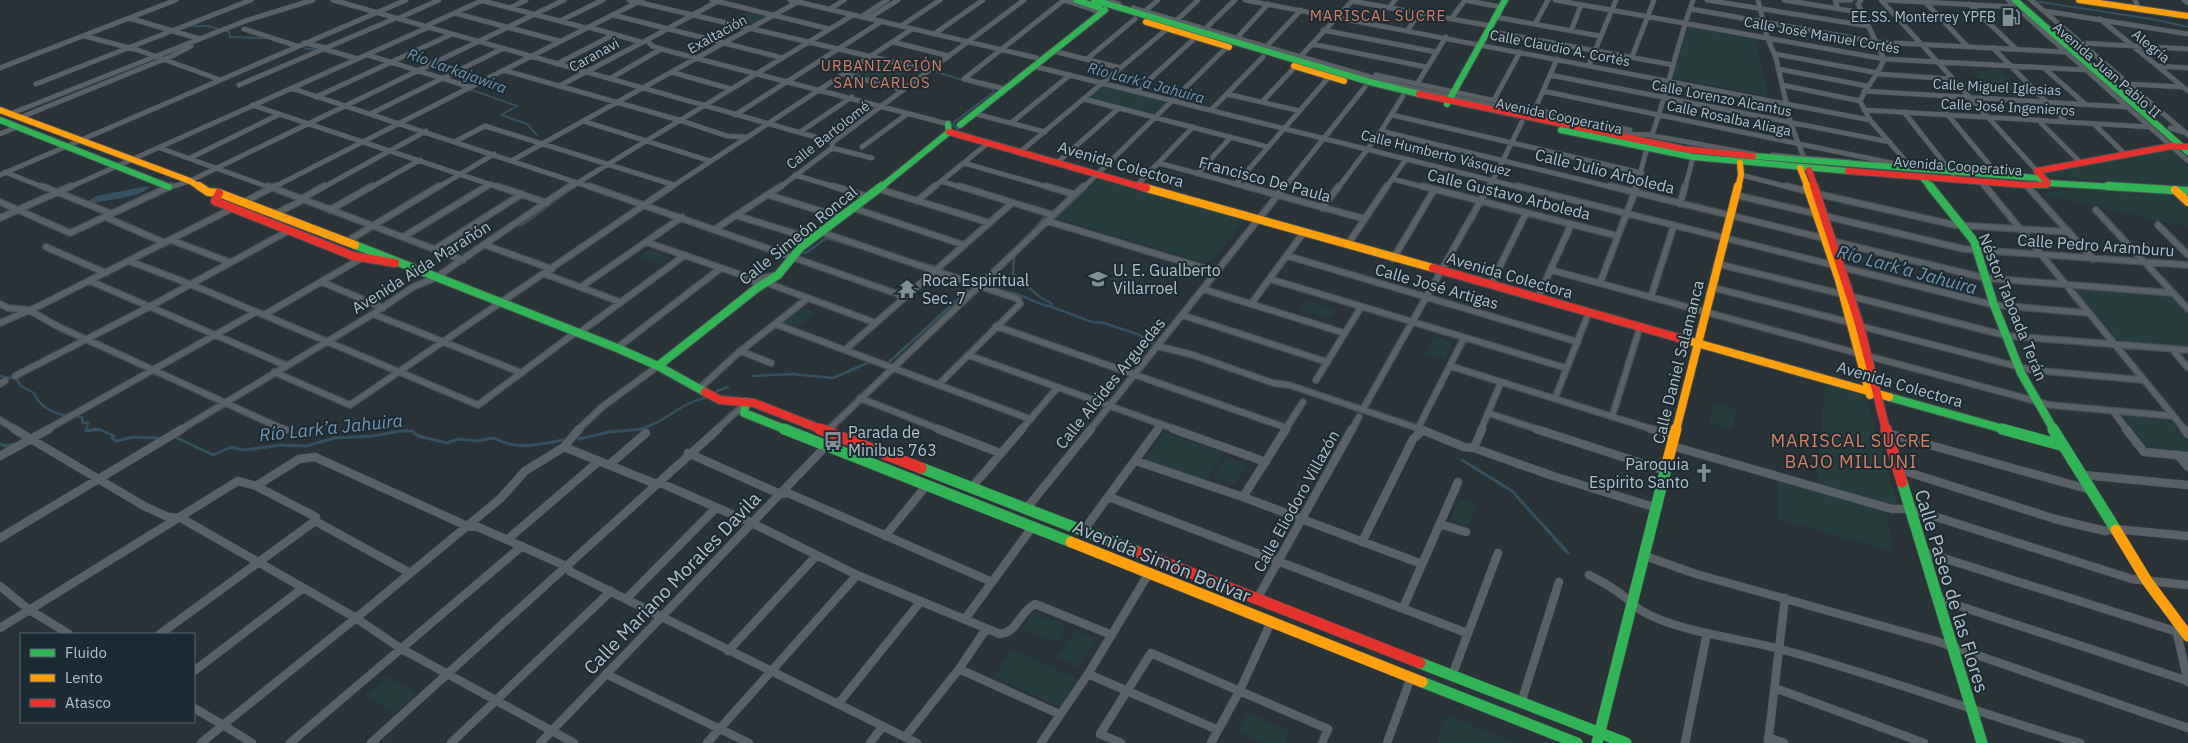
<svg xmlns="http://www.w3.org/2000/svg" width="2188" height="743" viewBox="0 0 2188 743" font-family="'IBM Plex Sans',sans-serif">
	<rect width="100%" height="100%" fill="#293338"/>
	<path fill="#263d3c" d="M748,12l20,5 -19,11 -21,-6z
		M1683,22l71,12 14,62 -100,-19 11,-35z
		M873,59l39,9 -24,16 -37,-10z
		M1986,69l15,1 18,19h-5l7,7 -26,-2 -6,-6h9l-11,-1 -14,-16 16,1z
		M1103,86l63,15 1,1 -14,13 -65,-16z
		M2171,150l17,16v20l-144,-10 1,-3z
		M1102,179l139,39 3,4 -32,39 -6,2 -150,-45 40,-38z
		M2089,187l99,8v32l-149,-33z
		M649,249l22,8 -12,8 -22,-8z
		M1116,270l25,8 -9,9 -24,-8z
		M1139,282l23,8 -8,8 -23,-8z
		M2076,288l96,8 16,17v35l-70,-7 -43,-52z
		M1307,300l29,9 -6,10 -30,-9z
		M802,307l14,6 -21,16 -14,-6z
		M1435,337l18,5 -8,18 -19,-6z
		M1825,384l40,12 33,108 -2,2 -79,-24z
		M1714,403l22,6 -4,21 -23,-7z
		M2123,415l49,6 16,19v12l-43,-5 -23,-30z
		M1164,432l60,21 -18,28 -61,-22z
		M1227,457l20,8 -13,20 -20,-8z
		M1778,481l109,30 6,40 -116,-32z
		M1459,498l18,7 -9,22 -18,-7z
		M1032,613l35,12 -9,17 -36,-12z
		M1075,630l21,9 -18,28 -21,-10z
		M1012,649l66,30 -18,28 -66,-31z
		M388,677l29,17 -22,19 -29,-17z
		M1248,712l42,19 -5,12h-22l-26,-12z
		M1447,715l68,28h-78z"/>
	<path fill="#355061" d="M147,186l2,1c-6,10 -43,13 -56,16l-5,-2 8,-5z"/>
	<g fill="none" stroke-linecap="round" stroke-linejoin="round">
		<path stroke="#355061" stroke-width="2" d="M2027,0l125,19 36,8
			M188,26h20l21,6 1,5 38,1
			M302,46l4,3h14
			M931,70l34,11
			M971,83l22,6 1,3 -40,30 -1,3 7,7 126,36
			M460,86l57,20 -16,9 26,9 10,11
			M574,188l2,-2"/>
		<path stroke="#355061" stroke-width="2.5" d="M514,226l8,-1 53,-39
			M1031,233l14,-17
			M800,252l6,1 20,-15 30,9
			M1014,256l-1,18 28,24 10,5 1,4 40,15 12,1 36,12 7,6 11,4
			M911,260l23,6 19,9
			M986,285c11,5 21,6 31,9 14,5 20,10 35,13
			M887,364l81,-74
			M0,376l16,3 5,7 13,7c5,14 19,20 33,23
			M753,376l39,-2 41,4 39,-17
			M717,391l11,-4
			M72,417h10l1,6h5l-2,7
			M93,430h8
			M635,430c27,-4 44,-27 70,-32"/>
		<path stroke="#355061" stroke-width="3" d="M87,429l-1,2 13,-2 15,7 -2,2 4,3 17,-4 24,1
			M175,437l38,18 18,-8 13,3 37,-5 26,1 27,-8 39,-2 27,-5h12l6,5 29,7 11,-4 20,2 16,-3c23,13 45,6 70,2
			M579,439l30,-7 34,-3
			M0,444l6,2 10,-2
			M1462,460l50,31 56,62"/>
		<g stroke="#474e53" stroke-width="5.5">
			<path id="street-far2" d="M333,0l500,142
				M480,0l106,28
				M629,0l299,70
				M712,0l117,29
				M790,0l247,58
				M1064,0l33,11
				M1105,0l14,4
				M1245,0l625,120
				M1464,0l37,7
				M1555,0l329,59 203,11
				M1707,0l161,26
				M1758,0l9,37 9,21 15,66 13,34
				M1784,0l80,13
				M1861,0l-3,4 26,55c-6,16 -17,27 -24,42l10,19 41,47
				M1881,0l156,171
				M1885,0l130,7
				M2008,0l180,161
				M2031,0l157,135
				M2135,0l4,9
				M2184,0l4,3
				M1352,1l139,25
				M1925,2l43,45
				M1969,4l47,45
				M510,8l16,-8
				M1133,8l272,79 215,46 32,2c16,-45 25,-90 41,-135
				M1389,8l6,-8
				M830,9l14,-9
				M1691,9l185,33 189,10
				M1838,9l-3,-9h16
				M2045,11l143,23
				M1144,12l14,-12
				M454,13l105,28
				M613,15l170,43
				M861,17l26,-17
				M1495,17l105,19
				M129,18l71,21
				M399,18l40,-18
				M869,18l29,-18
				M1451,19l14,-19
				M2100,19l88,72
				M560,21l43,-21
				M1176,21l22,-21
				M1535,24l13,-24
				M426,26l57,-26
				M901,26l39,-26
				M588,27l53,15
				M244,29l53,17
				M1204,30l31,-30
				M1323,30l113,22
				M1408,30l11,-17
				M1488,31l185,34
				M1571,31l10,-26
				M934,34l49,-34
				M84,36l54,14 80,29
				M1236,39l32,-35
				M647,40l71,-39
				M893,42l56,14
				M304,43l23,5
				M2081,43l107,6
				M1312,44l114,23
				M1266,47l35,-37
				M1993,48l73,74
				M324,49l34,10
				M1053,51l68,17
				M1775,54l103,19
				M368,55l102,32
				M1300,57l53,-57
				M1632,57l22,-57
				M1087,59l48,-40
				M557,64l56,-29
				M1589,65l27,-65
				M1033,66l489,122
				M2157,66l31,2
				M0,68l176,-68
				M2044,68l40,35
				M1778,69l89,17
				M503,70l176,50 48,16 18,1
				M671,72l60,17
				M845,74l58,16
				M1878,74l74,5
				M1376,75l254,55
				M1550,75l340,67
				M611,78l50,-29
				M964,79l100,-79
				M964,79l41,10
				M36,84l215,-84
				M1417,84l29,-47
				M2129,84l54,3
				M239,85l157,-67
				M1782,85l78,16
				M559,86l88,-46 5,6 9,3 287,75
				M291,88l302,100
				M1137,91l58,-53
				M1543,91l368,76
				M1864,91l264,16
				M1227,94l73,17
				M316,97l136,-63
				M1084,99l184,48
				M1494,100l26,-48
				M1262,102l33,-35
				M252,105l249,83
				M1535,109l22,-50
				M1211,110l52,-53
				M1864,110l287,17
				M1904,112l49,62
				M10,114l235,-93 68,-21
				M370,114l134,-66
				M976,114l69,18
				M1947,114l51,61
				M735,115l147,-94
				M1392,115l250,58
				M19,118l153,-62 19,-10
				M2038,120l43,43
				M583,121l127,40
				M1011,123l59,-48
				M2094,124l32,31
				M2170,128l13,4
				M1381,131l234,57
				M800,132l52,-35
				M0,134l17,-7
				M1649,135l104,19
				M456,141l29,-15 189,59
				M862,147l45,-33
				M160,148l111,40
				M832,148l40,10
				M1020,152l147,-123
				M1772,155l78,7
				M190,158l90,-44
				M513,160l288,-160
				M1058,162l61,-54
				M964,163l87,25
				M1159,163l91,25
				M5,172l40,16
				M1197,174l34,-37
				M0,175l406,-175
				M795,175l43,13
				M1741,175l51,13
				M1393,179l34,9
				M941,181l22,7
				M1981,182l5,6
				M1138,184l55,-57
				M1236,184l93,-107
				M2026,185l2,3
				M68,188l361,-161
				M168,188l22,-7 374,-181
				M272,188l370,-188
				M322,188l104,-57
				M370,188l50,-28
				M437,188l57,-34
				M485,188l6,-4
				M569,188l284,-173
				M670,188l242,-159
				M779,188l53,-40 1,-6 191,-142
				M933,188l55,-45
				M1083,188l144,-141
				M1284,188l81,-101
				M1338,188l43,-57 22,-35
				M1386,188l20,-29
				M1489,188l33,-66
				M1636,188l11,-40
				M1685,188l8,-31"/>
		</g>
		<g stroke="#474e53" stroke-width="8">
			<path id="street-far1" d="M42,186l70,28
				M268,186l195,74
				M497,186l50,17
				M589,186l317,111
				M833,186l36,11
				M959,186l94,29
				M1046,186l27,8
				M1245,186l120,33
				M1422,186l196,50
				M1517,186l316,79
				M1610,186l213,52
				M1787,186l23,6
				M1985,186l200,244
				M2027,186l66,73
				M879,189l111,34
				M1818,194l137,31 114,7
				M769,195l71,22
				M1735,195l82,19
				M301,199l23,-13
				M917,201l18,-15
				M0,202l70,31 101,-47
				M244,202l31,-16
				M1680,204l5,-18
				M853,208l111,37
				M1322,208l17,-22
				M330,210l42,-24
				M2096,210l92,99
				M275,214l28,-14
				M738,216l75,23
				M1825,216l139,33 224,16
				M105,217l60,26
				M0,218l71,-32
				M1047,221l170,51
				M2158,225l30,30
				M715,229l66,-43
				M821,232l197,67 2,5 -82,81
				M403,237l84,-51
				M171,240l58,22
				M1832,241l153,37 188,15
				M346,242l93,-56
				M646,242l110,38
				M1348,244l39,-58
				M485,245l67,24
				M46,247l60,26
				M435,249l87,-55
				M1288,256l290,86
				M1393,259l41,-69
				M129,261l61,23 288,121 98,-73
				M1718,264l124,30
				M1841,267l153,38 95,8
				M1551,270l309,84
				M545,274l75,28
				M1270,279l296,89
				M90,281l195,84
				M322,282l61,26
				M755,283l5,-4 15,-4
				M767,283l109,40
				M1600,283l37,-97
				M1491,284l35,-71
				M581,287l101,-70
				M1714,288l138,35
				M1203,289l141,44
				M1850,296l158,40 180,14
				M1538,297l33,-72
				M1651,297l23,-72
				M0,304l8,4 21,2 28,16 228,104
				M1251,304l53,-72
				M373,314l149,59
				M264,315l98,-57
				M1182,315l145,47
				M0,323l39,-17 194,-98
				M775,324l255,95
				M996,326l291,102
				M1860,326l171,44 112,10
				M579,333l106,-78
				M1157,346l36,9 80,28 16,2 134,45
				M617,348l104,-80
				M2172,349l16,19
				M845,350l167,-147
				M740,351l31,12
				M968,355l209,75
				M1868,356l182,49 123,11
				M1450,366l205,64
				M274,372l76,33 322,-219
				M15,376l134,-69 141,-77
				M1316,380l45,-73
				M0,384l5,-3
				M699,389l39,-36 70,-55
				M860,398l81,32
				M1555,398l34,-86
				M1363,409l126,-223
				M2113,411l14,19
				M1488,413l52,17
				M1612,417l28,-90
				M0,420l17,10
				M46,430l210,-118
				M180,430l193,-116 40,-27 22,-9 135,-92
				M578,430l24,-23 56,-41
				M716,430l30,-27
				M828,430l256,-244
				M1021,430l37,-43
				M1090,430l195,-244
				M1157,430l4,-6
				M1285,430l18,-28
				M1352,430l7,-13
				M1419,430l-1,-2 46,-90
				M1481,430l20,-48"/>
		</g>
		<g stroke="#474e53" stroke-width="9">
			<path id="street" d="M14,429l130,77 24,11 13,1 175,100 145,-120 24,-27 39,-24 15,-18
				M282,429l3,1
				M938,429l62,24
				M1173,429l93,33
				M1420,429l44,18 10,1 79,28 104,32
				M1536,429l130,42
				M1651,429l24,7
				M2126,429l18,23 44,4
				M2184,429l4,5
				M827,431l2,-2
				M1887,433l204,57
				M1672,446l220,63h19l221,70 56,6
				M564,447l92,37h7l89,39 105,52 143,59c18,-2 20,-23 35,-30l77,31
				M1474,448l8,-19
				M688,453l92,41 8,-1 204,89
				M2178,455l10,12
				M0,456l49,-27
				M1136,461l107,36 179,67
				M609,465l37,-32
				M1898,469l157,50 50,12 10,-2 73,7
				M2083,475l105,10
				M256,486l43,-27 16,-2 152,69 11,1 88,39 5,6 346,171
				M972,487l50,-58
				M1109,497l358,136
				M1243,497l43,-68
				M1026,509l65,-80
				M1440,524l26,8
				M1083,531l75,-102
				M885,536l42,-51
				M0,538l182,-109
				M508,539l91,-78
				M1362,542l51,-103 8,-7 -3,-3
				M1924,552l263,83
				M1645,556l51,18 240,67 252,87
				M1589,575c9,5 18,9 26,15 10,6 17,15 27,21 36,21 97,27 138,38 102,27 200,65 300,94
				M0,586l28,23 41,25
				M627,598l89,-90
				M1257,599l95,-170
				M1938,599l250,82
				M1403,608l55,-126
				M965,619l68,-93
				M0,628l238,-147 18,5 60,31 -1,4 95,52
				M2177,633l11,49
				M160,634l155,-113
				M728,651l88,-95
				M959,669l100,45
				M194,671l109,-83
				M606,674l143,69
				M1088,674l130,56
				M1452,676l46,-123
				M1775,688l149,55
				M1521,703l38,-121
				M838,704l83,-103
				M194,708l29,17 -22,18
				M905,737l54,-68 27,-40
				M1768,737l16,6
				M252,743l-29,-18 133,-107 44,30 174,95
				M290,743l232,-197
				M371,743l347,-314
				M451,743l160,-152
				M540,743l287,-298
				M707,743l150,-168
				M870,743l13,-17
				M1041,743l47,-69 61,-101
				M1121,743l-21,-9 51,-81 177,76 -6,14
				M1211,743l29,-53 31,-68
				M1387,743l24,-66
				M1685,743l22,-110
				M1768,743l17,-145"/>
		</g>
		<g stroke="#474e53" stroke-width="8">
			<path id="fast-far2" d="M1076,0l24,8
				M1094,0l276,82 49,12
				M2015,0l173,152
				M1447,104l58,-104
				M0,120l169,67
				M960,125l145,-115
				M1561,130l132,27 155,14
				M1753,156l285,22 10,5 82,5
				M1923,178l8,10
				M880,188l69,-56 -1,-8"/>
		</g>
		<g stroke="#474e53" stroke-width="10">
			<path id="fast-far1" d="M1930,186l44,55 20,64 27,68 33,57
				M2108,186l80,5
				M355,245l262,103 41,18 47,26
				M658,366l99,-78 21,-13 23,-28 81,-61
				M1889,397l118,33
				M746,402l-2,11 43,17"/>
		</g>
		<g stroke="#474e53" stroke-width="12">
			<path id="fast" d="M784,429l287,113
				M2002,429l62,17
				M2053,429l63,101
				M921,468l217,84
				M1902,482l80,261
				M1420,663l206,80
				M1422,682l155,61
				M1597,743l71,-283"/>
		</g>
		<g stroke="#474e53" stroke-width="8">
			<path id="slow-far2" d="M2079,0l109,16
				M1146,22l83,25
				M1294,66l50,15
				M0,110l190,71 11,7
				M1800,168l8,20
				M1738,188l3,-13 -1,-12"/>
		</g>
		<g stroke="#474e53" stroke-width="10">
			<path id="slow-far1" d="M199,186l9,6 11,1 136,52
				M1807,186l32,94 31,115
				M1146,188l287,80
				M2175,190l13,12
				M1679,338l210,59
				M1676,430l62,-244"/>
		</g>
		<g stroke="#474e53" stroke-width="12">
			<path id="slow" d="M1668,460l8,-31
				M2116,530l31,51 41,55
				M1071,542l351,140"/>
		</g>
		<g stroke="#474e53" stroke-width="8">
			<path id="jam-far2" d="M1419,94l264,55 70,7
				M949,132l196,56
				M1809,170l6,18
				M1848,171l178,14h21l1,-2
				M2046,181l-9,-10 135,-25 16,1"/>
		</g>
		<g stroke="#474e53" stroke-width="10">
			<path id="jam-far1" d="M1140,186l6,2
				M1814,186l46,140 26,104
				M219,193l-4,8 138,55 42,7
				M1433,268l246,70
				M705,392l15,8 34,3 69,27"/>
		</g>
		<g stroke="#474e53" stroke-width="12">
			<path id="jam" d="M820,429l101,39
				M1886,429l16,53
				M1138,552l282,111"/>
		</g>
		<use href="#street-far2" stroke="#596166" stroke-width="4.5"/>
		<use href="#street-far1" stroke="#596166" stroke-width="5.5"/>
		<use href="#street" stroke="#596166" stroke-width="8"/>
		<use href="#fast-far2" stroke="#30b455" stroke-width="6"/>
		<use href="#fast-far1" stroke="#30b455" stroke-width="8"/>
		<use href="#fast" stroke="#30b455" stroke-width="11"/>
		<use href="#slow-far2" stroke="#ff9f0a" stroke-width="6"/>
		<use href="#slow-far1" stroke="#ff9f0a" stroke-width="8"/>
		<use href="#slow" stroke="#ff9f0a" stroke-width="11"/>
		<use href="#jam-far2" stroke="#e5322d" stroke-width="6"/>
		<use href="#jam-far1" stroke="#e5322d" stroke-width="8"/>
		<use href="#jam" stroke="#e5322d" stroke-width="11"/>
	</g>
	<defs>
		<g id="fuel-bare" transform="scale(1.5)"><path d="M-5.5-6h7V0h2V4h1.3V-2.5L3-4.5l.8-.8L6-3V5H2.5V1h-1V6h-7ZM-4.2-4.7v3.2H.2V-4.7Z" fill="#838f96" stroke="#1c2a33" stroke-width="2.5" paint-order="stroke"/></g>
		<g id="school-bare" transform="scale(1.5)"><path d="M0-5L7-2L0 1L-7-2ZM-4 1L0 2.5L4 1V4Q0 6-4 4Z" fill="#838f96" stroke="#1c2a33" stroke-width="2.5" paint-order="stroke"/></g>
		<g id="temple-bare" transform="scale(1.5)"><path d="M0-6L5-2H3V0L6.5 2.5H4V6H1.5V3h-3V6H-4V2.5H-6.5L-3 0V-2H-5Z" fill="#838f96" stroke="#1c2a33" stroke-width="2.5" paint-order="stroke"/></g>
		<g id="bus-bare" transform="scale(1.5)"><path d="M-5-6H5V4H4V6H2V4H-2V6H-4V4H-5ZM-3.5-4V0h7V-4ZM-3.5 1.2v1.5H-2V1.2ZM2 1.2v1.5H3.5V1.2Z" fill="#838f96" stroke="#1c2a33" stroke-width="2.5" paint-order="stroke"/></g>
		<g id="church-bare" transform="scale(1.5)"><path d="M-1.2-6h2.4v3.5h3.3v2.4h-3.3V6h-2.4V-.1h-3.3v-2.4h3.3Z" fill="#838f96" stroke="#1c2a33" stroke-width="2.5" paint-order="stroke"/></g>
	</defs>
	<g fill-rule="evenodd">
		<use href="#fuel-bare" x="2011" y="17"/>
		<use href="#school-bare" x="1098" y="279"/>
		<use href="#temple-bare" x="907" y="289"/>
		<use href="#bus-bare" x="833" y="441"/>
		<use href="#church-bare" x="1704" y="473"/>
	</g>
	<g text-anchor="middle" stroke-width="4" stroke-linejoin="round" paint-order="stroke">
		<g font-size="14" fill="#b3c0c9" stroke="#1c2a33" text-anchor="end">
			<text x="1996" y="22">EE.SS. Monterrey YPFB</text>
		</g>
		<g font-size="14" fill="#b3c0c9" stroke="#1c2a33">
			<text transform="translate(717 34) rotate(-29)" y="5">Exaltación</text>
			<text transform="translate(1822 35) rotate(10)" y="5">Calle José Manuel Cortés</text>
			<text transform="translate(2151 46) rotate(39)" y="5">Alegría</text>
			<text transform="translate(1560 48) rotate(11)" y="5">Calle Claudio A. Cortés</text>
			<text transform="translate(594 55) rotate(-29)" y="5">Caranavi</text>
			<text transform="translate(2107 70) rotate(41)" y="5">Avenida Juan Pablo II</text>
			<text transform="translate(1997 87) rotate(3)" y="5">Calle Miguel Iglesias</text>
			<text transform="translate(1722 98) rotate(11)" y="5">Calle Lorenzo Alcantus</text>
			<text transform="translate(2008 107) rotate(3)" y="5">Calle José Ingenieros</text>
			<text transform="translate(1559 116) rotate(12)" y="5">Avenida Cooperativa</text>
			<text transform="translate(1729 118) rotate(12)" y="5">Calle Rosalba Aliaga</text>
			<text transform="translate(828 135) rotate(-38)" y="5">Calle Bartolomé</text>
			<text transform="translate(1436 153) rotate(14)" y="5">Calle Humberto Vásquez</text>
			<text transform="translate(1958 166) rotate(4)" y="5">Avenida Cooperativa</text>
		</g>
		<g font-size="15" letter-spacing="1" fill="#d77e60" stroke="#1c2a33">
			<text x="1378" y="21">MARISCAL SUCRE</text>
			<text x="882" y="71">URBANIZACIÓN<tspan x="882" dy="17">SAN CARLOS</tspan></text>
		</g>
		<g font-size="15" font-style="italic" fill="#7296ad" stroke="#1c2a33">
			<text transform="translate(457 71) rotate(20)" y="5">Río Larkajawira</text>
			<text transform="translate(1146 83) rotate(15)" y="5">Río Lark’a Jahuira</text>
		</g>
		<g font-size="16" fill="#b3c0c9" stroke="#1c2a33">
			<text transform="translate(1121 164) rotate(16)" y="6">Avenida Colectora</text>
			<text transform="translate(1605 171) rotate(14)" y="6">Calle Julio Arboleda</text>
			<text transform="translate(1265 179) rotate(15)" y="6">Francisco De Paula</text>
			<text transform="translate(1509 194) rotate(14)" y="6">Calle Gustavo Arboleda</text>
			<text transform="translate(798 235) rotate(-39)" y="6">Calle Simeón Roncal</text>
			<text transform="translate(2096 245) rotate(4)" y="6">Calle Pedro Aramburu</text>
			<text transform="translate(421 267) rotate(-32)" y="6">Avenida Aida Marañón</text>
			<text transform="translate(1510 275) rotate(16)" y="6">Avenida Colectora</text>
			<text transform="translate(1437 286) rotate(16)" y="6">Calle José Artigas</text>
			<text transform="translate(2013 307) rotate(68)" y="6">Néstor Taboada Terán</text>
			<text transform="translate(1678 362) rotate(-76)" y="6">Calle Daniel Salamanca</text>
			<text transform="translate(1110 383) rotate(-51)" y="6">Calle Alcides Arguedas</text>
			<text transform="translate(1900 384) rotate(16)" y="6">Avenida Colectora</text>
			<text transform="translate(1296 501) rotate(-61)" y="6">Calle Eliodoro Villazón</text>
		</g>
		<g font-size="16" fill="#b3c0c9" stroke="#1c2a33" text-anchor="start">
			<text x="1113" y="276">U. E. Gualberto<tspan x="1113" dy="18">Villarroel</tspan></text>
			<text x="922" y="286">Roca Espiritual<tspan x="922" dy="18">Sec. 7</tspan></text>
			<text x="848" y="438">Parada de<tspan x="848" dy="18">Minibus 763</tspan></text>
			<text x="1689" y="470" text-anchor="end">Paroquia<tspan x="1689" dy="18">Espirito Santo</tspan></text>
		</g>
		<g font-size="18" font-style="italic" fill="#7296ad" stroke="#1c2a33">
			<text transform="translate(1907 270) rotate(15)" y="6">Río Lark’a Jahuira</text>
			<text transform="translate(331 428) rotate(-6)" y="6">Río Lark’a Jahuira</text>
		</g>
		<g font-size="18" letter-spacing="1" fill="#d77e60" stroke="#1c2a33">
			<text x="1851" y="447">MARISCAL SUCRE<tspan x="1851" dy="21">BAJO MILLUNI</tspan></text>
		</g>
		<g font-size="19" fill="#b3c0c9" stroke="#1c2a33">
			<text transform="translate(1162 561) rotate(22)" y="7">Avenida Simón Bolívar</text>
			<text transform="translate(672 583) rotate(-46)" y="7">Calle Mariano Morales Davila</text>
			<text transform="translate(1952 591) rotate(73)" y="7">Calle Paseo de las Flores</text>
		</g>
	</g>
	<rect x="20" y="633" width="175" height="90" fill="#1c2a33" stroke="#58666f"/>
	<rect x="30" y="649" width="25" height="8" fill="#30b455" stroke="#58666f"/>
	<text x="65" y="658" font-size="15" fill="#b3c0c9">Fluido</text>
	<rect x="30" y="674" width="25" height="8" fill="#ff9f0a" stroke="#58666f"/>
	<text x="65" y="683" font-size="15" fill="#b3c0c9">Lento</text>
	<rect x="30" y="699" width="25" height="8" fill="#e5322d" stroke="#58666f"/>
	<text x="65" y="708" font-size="15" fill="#b3c0c9">Atasco</text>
</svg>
